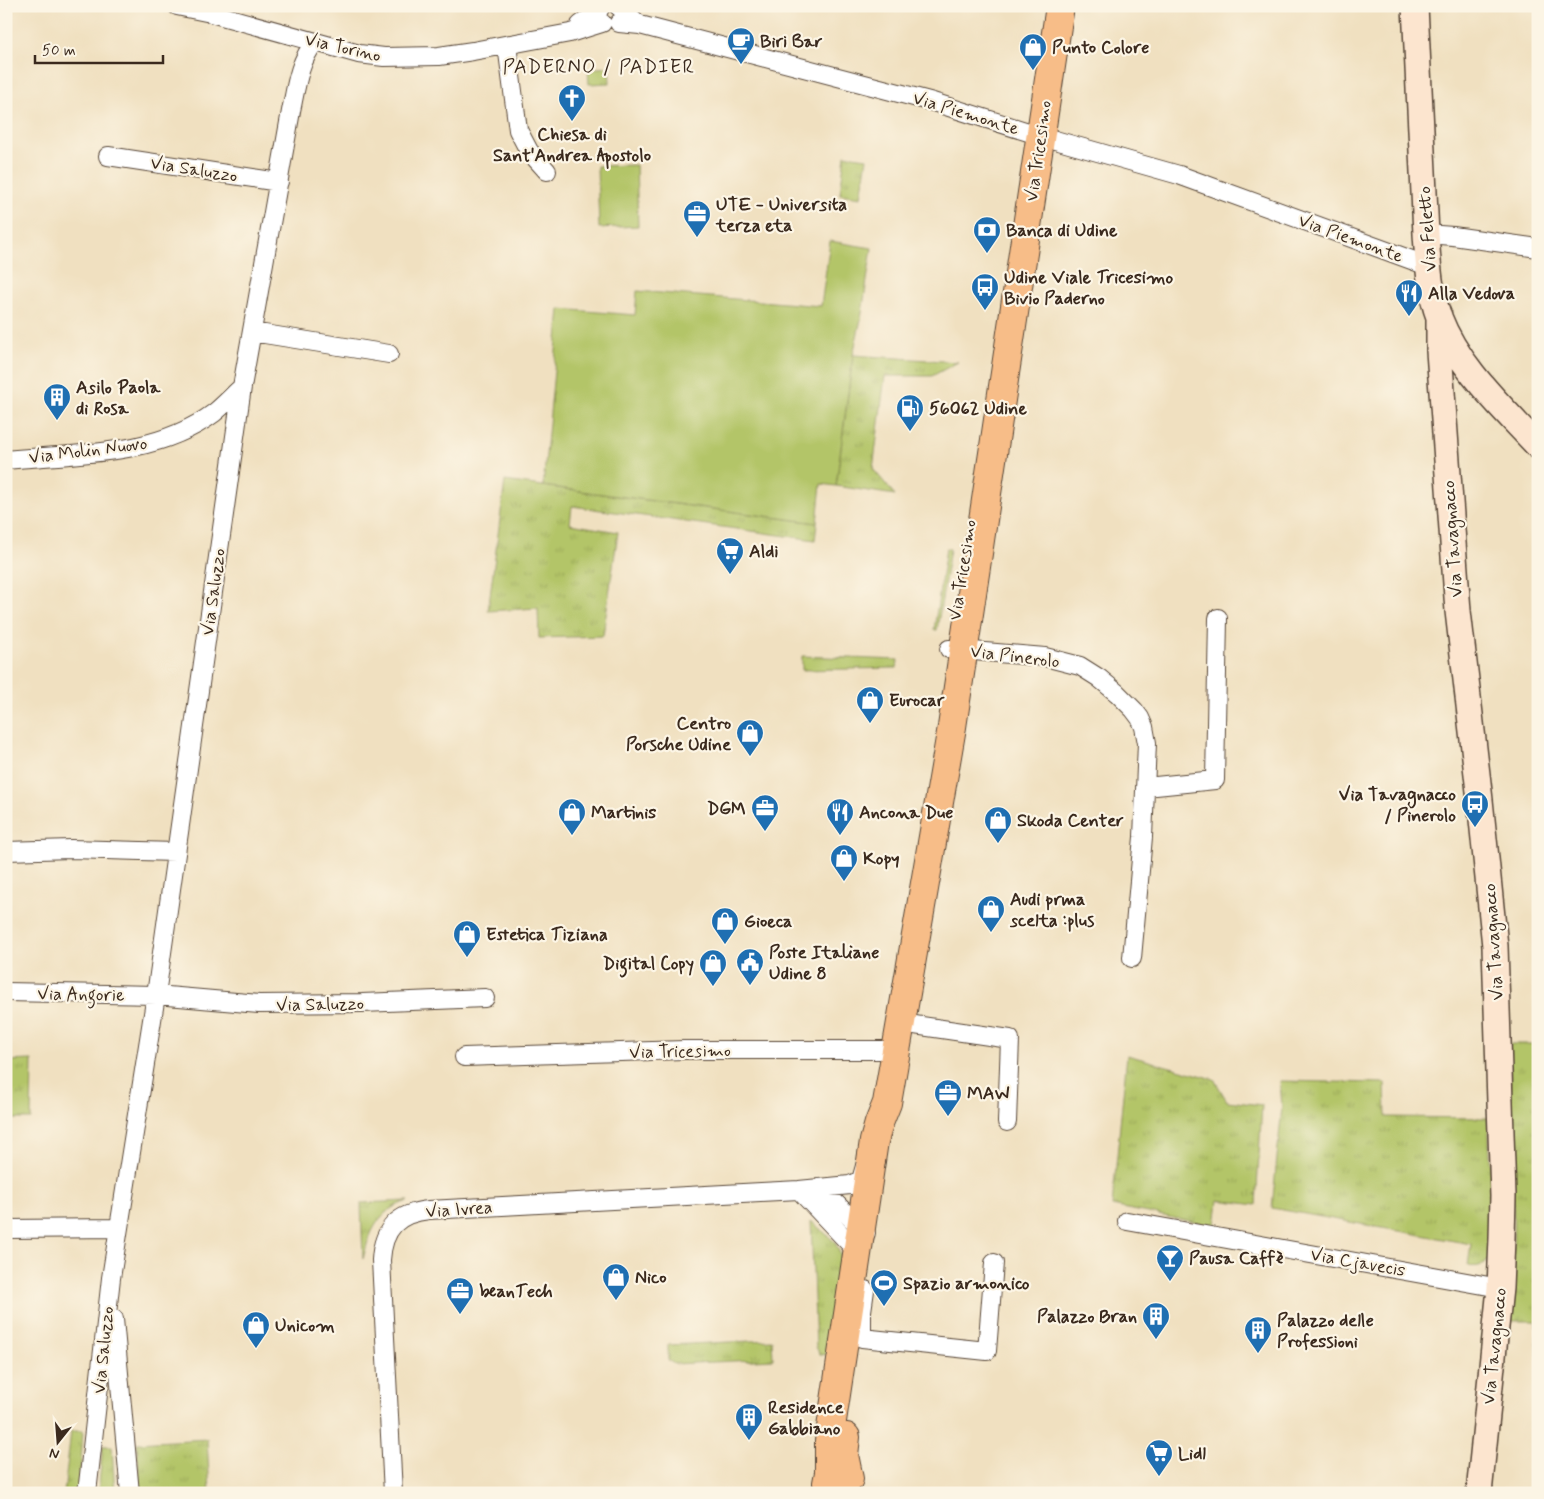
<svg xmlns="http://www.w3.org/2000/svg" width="1544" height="1499" viewBox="0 0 1544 1499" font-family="Mynerve,sans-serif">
	<defs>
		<pattern id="grass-tufts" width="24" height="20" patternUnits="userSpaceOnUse" patternTransform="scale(1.25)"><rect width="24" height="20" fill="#b3c568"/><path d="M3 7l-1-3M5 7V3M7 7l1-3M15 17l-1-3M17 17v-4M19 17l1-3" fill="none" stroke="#9ba95a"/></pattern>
	</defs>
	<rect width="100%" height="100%" fill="#fcf5e5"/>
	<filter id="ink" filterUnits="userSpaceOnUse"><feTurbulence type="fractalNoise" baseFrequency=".02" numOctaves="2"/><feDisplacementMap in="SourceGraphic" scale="10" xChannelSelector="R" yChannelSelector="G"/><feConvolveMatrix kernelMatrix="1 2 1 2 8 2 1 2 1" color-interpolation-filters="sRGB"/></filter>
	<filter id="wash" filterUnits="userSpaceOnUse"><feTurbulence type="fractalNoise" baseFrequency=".0096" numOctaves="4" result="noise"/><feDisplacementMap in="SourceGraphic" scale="20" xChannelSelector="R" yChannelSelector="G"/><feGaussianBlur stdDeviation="1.12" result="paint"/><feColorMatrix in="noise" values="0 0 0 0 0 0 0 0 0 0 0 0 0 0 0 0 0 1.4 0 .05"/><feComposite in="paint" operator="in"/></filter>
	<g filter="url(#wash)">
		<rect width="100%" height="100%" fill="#f0e0c0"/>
		<path fill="url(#grass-tufts)" stroke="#777843" d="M609,67l1,16 -21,1 -1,-15z
			M845,155l22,3 -6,39 -21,-3z
			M853,355l105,7 -26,14h-47l-12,93 22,26 -59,-9z
			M505,481l312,42 -2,17 -243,-34 -2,18 48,8 -15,104 -64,2 -1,-30 -50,3z
			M946,548l4,1 -13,81h-3z
			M802,656l96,4 -1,8 -95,2z
			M1509,1044h29v312l-2,-35h-25c5,-92 1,-184 -2,-277z
			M1127,1055l87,24 13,22 35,4 -6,100 -38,-5 -3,26 -103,-20z
			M32,1060l-1,59h-25v-58z
			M1280,1081l105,2 1,34 102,1 3,56v82c-5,9 -13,12 -23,10l3,-22 -199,-36 10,-101z
			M408,1201c-30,9 -38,30 -45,58l-2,-56z
			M811,1221l24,21 6,14 -11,91 -1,4 -4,4 -5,-1 -4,-7z
			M772,1340l1,19 -99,5 -6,-4v-15z
			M71,1431h12l-4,62h-15z
			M207,1439l3,54h-68l-2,-5 -3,-45z
			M103,1446h9l3,47h-17z"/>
		<path fill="#b3c568" stroke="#777843" d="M636,165l2,61 -39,2 -2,-62z
			M830,241l42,7 -11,71 -8,36 -17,131 -15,-2 -4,39 -274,-37 17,-177 75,6 2,-24 184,15z"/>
	</g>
	<g filter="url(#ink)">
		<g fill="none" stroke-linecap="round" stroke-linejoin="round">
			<g stroke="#564536" stroke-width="20">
				<path id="street" d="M177,6l34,7 148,41 25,3 55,-1 34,-5 97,-18 32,-10
					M618,6l22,19
					M619,23l21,2 293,77 108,34 138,39 249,91
					M580,25l18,-13 3,-6
					M507,45l11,85 11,21 18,20
					M108,156l171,26
					M1426,234l27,2 85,12
					M252,332l137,22
					M6,460c70,-7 149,-3 208,-47 10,-8 19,-18 28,-26
					M949,649l96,8 35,9 19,12 18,15 17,17 6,8 4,9 3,16 -4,94 -11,121
					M1146,787l69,-7 3,-162
					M6,851l65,-2 104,3
					M6,992l150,3 103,9 103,-1 123,-5
					M901,1023l109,16 -3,83
					M464,1057l220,-7h212
					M820,1188l46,45
					M799,1190l52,55 6,12
					M1127,1221l373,67
					M6,1229l113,-1
					M865,1290l-3,21v27l125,13 7,-88
					M114,1319l16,174
					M87,1493l24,-215 45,-283 86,-608 49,-276c5,-24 8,-50 24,-69
					M393,1493l-12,-233c2,-32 17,-47 48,-50l370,-20 51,-5 11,-5 4,-14"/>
			</g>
			<g stroke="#564536" stroke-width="28">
				<path id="secondary" d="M1415,6l11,228c2,27 3,57 13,83 19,50 63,90 99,129
					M1439,316v35l19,260 22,189 15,146 8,250 -1,42 -2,50 -21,205"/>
			</g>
			<g stroke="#564536" stroke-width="30">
				<path id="primary" d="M846,1437l-2,18 5,24
					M827,1483l2,-10v-32l45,-300 5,-18 8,-20 65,-376 108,-721"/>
			</g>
			<use href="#street" stroke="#fff" stroke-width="18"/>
			<use href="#secondary" stroke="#fce5cf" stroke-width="25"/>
			<use href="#primary" stroke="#f7bd88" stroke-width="28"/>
		</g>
	</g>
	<defs>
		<g id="cafe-pin" transform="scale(1.4375)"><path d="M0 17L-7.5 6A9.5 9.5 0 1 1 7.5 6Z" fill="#1f6fb2" stroke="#fcf5e5"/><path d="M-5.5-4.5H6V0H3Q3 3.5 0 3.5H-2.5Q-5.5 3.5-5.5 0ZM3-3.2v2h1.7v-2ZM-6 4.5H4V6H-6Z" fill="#fff"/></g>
		<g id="shop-pin" transform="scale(1.4375)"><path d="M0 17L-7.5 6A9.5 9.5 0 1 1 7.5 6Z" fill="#1f6fb2" stroke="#fcf5e5"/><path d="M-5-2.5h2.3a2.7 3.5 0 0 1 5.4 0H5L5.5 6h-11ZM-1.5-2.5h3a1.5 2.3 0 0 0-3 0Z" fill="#fff"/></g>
		<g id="church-pin" transform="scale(1.4375)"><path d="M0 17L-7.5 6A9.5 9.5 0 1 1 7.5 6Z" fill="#1f6fb2" stroke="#fcf5e5"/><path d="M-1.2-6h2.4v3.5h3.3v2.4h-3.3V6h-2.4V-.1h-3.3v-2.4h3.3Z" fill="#fff"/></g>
		<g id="office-pin" transform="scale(1.4375)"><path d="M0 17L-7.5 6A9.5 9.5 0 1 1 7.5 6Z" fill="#1f6fb2" stroke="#fcf5e5"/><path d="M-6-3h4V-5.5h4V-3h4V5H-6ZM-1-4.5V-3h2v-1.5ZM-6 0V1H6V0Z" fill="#fff"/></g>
		<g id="bank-pin" transform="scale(1.4375)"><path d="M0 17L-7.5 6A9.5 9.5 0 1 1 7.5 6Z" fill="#1f6fb2" stroke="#fcf5e5"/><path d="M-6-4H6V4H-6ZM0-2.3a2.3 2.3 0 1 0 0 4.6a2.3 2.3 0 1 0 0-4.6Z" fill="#fff"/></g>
		<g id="bus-pin" transform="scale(1.4375)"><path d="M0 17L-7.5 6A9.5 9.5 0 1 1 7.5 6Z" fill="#1f6fb2" stroke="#fcf5e5"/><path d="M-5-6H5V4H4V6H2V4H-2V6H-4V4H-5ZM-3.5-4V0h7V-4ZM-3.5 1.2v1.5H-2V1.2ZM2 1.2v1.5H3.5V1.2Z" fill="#fff"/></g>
		<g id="restaurant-pin" transform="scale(1.4375)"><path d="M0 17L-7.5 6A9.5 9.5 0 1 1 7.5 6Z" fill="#1f6fb2" stroke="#fcf5e5"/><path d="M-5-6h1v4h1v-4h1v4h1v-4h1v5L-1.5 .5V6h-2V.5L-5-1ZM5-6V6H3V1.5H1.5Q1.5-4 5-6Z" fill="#fff"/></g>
		<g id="building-pin" transform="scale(1.4375)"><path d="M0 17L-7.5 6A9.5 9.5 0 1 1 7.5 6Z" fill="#1f6fb2" stroke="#fcf5e5"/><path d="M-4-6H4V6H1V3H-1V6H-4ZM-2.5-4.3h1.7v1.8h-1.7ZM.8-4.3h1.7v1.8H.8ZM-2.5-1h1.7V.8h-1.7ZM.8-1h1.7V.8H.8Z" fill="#fff"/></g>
		<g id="fuel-pin" transform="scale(1.4375)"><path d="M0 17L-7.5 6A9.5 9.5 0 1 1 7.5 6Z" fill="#1f6fb2" stroke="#fcf5e5"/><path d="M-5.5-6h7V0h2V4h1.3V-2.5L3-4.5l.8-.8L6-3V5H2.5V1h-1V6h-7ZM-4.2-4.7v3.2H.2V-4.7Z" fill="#fff"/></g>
		<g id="supermarket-pin" transform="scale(1.4375)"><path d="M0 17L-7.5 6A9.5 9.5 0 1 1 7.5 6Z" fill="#1f6fb2" stroke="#fcf5e5"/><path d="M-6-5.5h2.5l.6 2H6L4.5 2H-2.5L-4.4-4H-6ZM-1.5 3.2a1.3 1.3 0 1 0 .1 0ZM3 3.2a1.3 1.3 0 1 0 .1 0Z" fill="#fff"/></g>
		<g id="civic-pin" transform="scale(1.4375)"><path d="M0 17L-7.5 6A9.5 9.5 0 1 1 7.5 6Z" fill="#1f6fb2" stroke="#fcf5e5"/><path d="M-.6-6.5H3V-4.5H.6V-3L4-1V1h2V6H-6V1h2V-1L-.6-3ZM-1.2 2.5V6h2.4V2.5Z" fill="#fff"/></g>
		<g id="bar-pin" transform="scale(1.4375)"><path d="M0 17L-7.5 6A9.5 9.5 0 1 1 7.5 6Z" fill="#1f6fb2" stroke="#fcf5e5"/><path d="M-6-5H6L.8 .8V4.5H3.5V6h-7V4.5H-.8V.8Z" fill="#fff"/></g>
		<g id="stadium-pin" transform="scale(1.4375)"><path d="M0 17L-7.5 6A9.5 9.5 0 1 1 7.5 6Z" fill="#1f6fb2" stroke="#fcf5e5"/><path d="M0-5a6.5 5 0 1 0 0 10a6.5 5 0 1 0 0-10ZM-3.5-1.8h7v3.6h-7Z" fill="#fff"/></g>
	</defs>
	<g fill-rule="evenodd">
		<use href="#cafe-pin" x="741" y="41"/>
		<use href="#shop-pin" x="1033" y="47"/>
		<use href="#church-pin" x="572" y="98"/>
		<use href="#office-pin" x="697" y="214"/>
		<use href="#bank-pin" x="987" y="230"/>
		<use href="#bus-pin" x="985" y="287"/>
		<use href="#restaurant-pin" x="1409" y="293"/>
		<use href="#building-pin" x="57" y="397"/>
		<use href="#fuel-pin" x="910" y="408"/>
		<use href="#supermarket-pin" x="730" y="551"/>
		<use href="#shop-pin" x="870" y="700"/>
		<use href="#shop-pin" x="750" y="733"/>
		<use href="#bus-pin" x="1475" y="804"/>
		<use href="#office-pin" x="765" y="808"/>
		<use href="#shop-pin" x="572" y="812"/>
		<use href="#restaurant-pin" x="840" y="812"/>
		<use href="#shop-pin" x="998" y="820"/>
		<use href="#shop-pin" x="844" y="858"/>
		<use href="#shop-pin" x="991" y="909"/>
		<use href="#shop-pin" x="725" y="921"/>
		<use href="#shop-pin" x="467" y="934"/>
		<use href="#civic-pin" x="750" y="962"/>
		<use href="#shop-pin" x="713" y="963"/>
		<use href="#office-pin" x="948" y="1093"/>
		<use href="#bar-pin" x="1170" y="1258"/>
		<use href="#shop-pin" x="616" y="1277"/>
		<use href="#stadium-pin" x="884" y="1283"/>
		<use href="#office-pin" x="460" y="1291"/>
		<use href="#building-pin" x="1156" y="1316"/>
		<use href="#shop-pin" x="256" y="1325"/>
		<use href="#building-pin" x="1258" y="1330"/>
		<use href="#building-pin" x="749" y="1417"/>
		<use href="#supermarket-pin" x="1159" y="1453"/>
	</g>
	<g text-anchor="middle" stroke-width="4.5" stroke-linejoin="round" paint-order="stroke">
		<g font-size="18" font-weight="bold" fill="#3b2a1e" stroke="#fcf5e5" text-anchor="start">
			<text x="760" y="47">Biri Bar</text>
			<text x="1052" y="53">Punto Colore</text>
			<text x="572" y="140" text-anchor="middle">Chiesa di<tspan x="572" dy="21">Sant'Andrea Apostolo</tspan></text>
			<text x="716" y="210">UTE - Universita<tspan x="716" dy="21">terza eta</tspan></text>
			<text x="1006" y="236">Banca di Udine</text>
			<text x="1004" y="283">Udine Viale Tricesimo<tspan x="1004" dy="21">Bivio Paderno</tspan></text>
			<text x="1428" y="299">Alla Vedova</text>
			<text x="76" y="393">Asilo Paola<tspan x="76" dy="21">di Rosa</tspan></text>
			<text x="929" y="414">56062 Udine</text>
			<text x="749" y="557">Aldi</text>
			<text x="889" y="706">Eurocar</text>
			<text x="731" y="729" text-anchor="end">Centro<tspan x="731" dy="21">Porsche Udine</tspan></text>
			<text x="1456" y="800" text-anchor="end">Via Tavagnacco<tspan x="1456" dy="21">/ Pinerolo</tspan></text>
			<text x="746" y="814" text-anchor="end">DGM</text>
			<text x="591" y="818">Martinis</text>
			<text x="859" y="818">Ancona Due</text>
			<text x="1017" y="826">Skoda Center</text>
			<text x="863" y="864">Kopy</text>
			<text x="1010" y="905">Audi prma<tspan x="1010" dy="21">scelta :plus</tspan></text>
			<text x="744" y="927">Gioeca</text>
			<text x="486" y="940">Estetica Tiziana</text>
			<text x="769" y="958">Poste Italiane<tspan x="769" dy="21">Udine 8</tspan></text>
			<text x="694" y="969" text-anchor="end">Digital Copy</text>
			<text x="967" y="1099">MAW</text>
			<text x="1189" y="1264">Pausa Caffè</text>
			<text x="635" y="1283">Nico</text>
			<text x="903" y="1289">Spazio armonico</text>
			<text x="479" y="1297">beanTech</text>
			<text x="1137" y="1322" text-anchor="end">Palazzo Bran</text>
			<text x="1277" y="1326">Palazzo delle<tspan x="1277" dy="21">Professioni</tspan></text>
			<text x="275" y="1331">Unicom</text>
			<text x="768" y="1413">Residence<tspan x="768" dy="21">Gabbiano</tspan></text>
			<text x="1178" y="1459">Lidl</text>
		</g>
		<g font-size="18" fill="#3b2a1e" stroke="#fcf5e5">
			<text transform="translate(343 47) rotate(13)" y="6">Via Torino</text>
			<text transform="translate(966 113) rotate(17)" y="6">Via Piemonte</text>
			<text transform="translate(1038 151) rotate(-82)" y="6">Via Tricesimo</text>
			<text transform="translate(194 169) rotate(9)" y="6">Via Saluzzo</text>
			<text transform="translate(1427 229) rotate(-94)" y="6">Via Feletto</text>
			<text transform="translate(1351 238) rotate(20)" y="6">Via Piemonte</text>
			<text transform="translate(88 450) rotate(-7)" y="6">Via Molin Nuovo</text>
			<text transform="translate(1452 539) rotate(-94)" y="6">Via Tavagnacco</text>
			<text transform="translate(962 570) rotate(-81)" y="6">Via Tricesimo</text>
			<text transform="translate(213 592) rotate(-82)" y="6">Via Saluzzo</text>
			<text transform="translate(1015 656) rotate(7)" y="6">Via Pinerolo</text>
			<text transform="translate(1493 942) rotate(-94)" y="6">Via Tavagnacco</text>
			<text transform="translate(81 994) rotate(1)" y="6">Via Angorie</text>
			<text transform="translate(320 1004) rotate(-1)" y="6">Via Saluzzo</text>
			<text transform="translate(680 1051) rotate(-1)" y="6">Via Tricesimo</text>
			<text transform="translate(459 1209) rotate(-4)" y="6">Via Ivrea</text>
			<text transform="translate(1358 1262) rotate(10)" y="6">Via Cjavecis</text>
			<text transform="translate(1494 1346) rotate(-84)" y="6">Via Tavagnacco</text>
			<text transform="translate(103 1350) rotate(-84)" y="6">Via Saluzzo</text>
		</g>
		<g font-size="20" letter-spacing="1" fill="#3b2a1e" stroke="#fcf5e5">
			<text x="599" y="73">PADERNO / PADIER</text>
		</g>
	</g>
	<rect width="1544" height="1499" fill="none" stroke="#fcf5e5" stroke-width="25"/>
	<g transform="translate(58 1442) rotate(197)" stroke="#fcf5e5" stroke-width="4" paint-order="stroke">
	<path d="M0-4L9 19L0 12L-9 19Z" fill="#3b2a1e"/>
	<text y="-8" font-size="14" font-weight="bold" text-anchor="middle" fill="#3b2a1e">N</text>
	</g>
	<path d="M35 55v8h128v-8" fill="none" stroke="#3b2a1e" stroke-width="2.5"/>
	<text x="42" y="55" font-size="15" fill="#3b2a1e" stroke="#fcf5e5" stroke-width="4" paint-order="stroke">50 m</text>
</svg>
